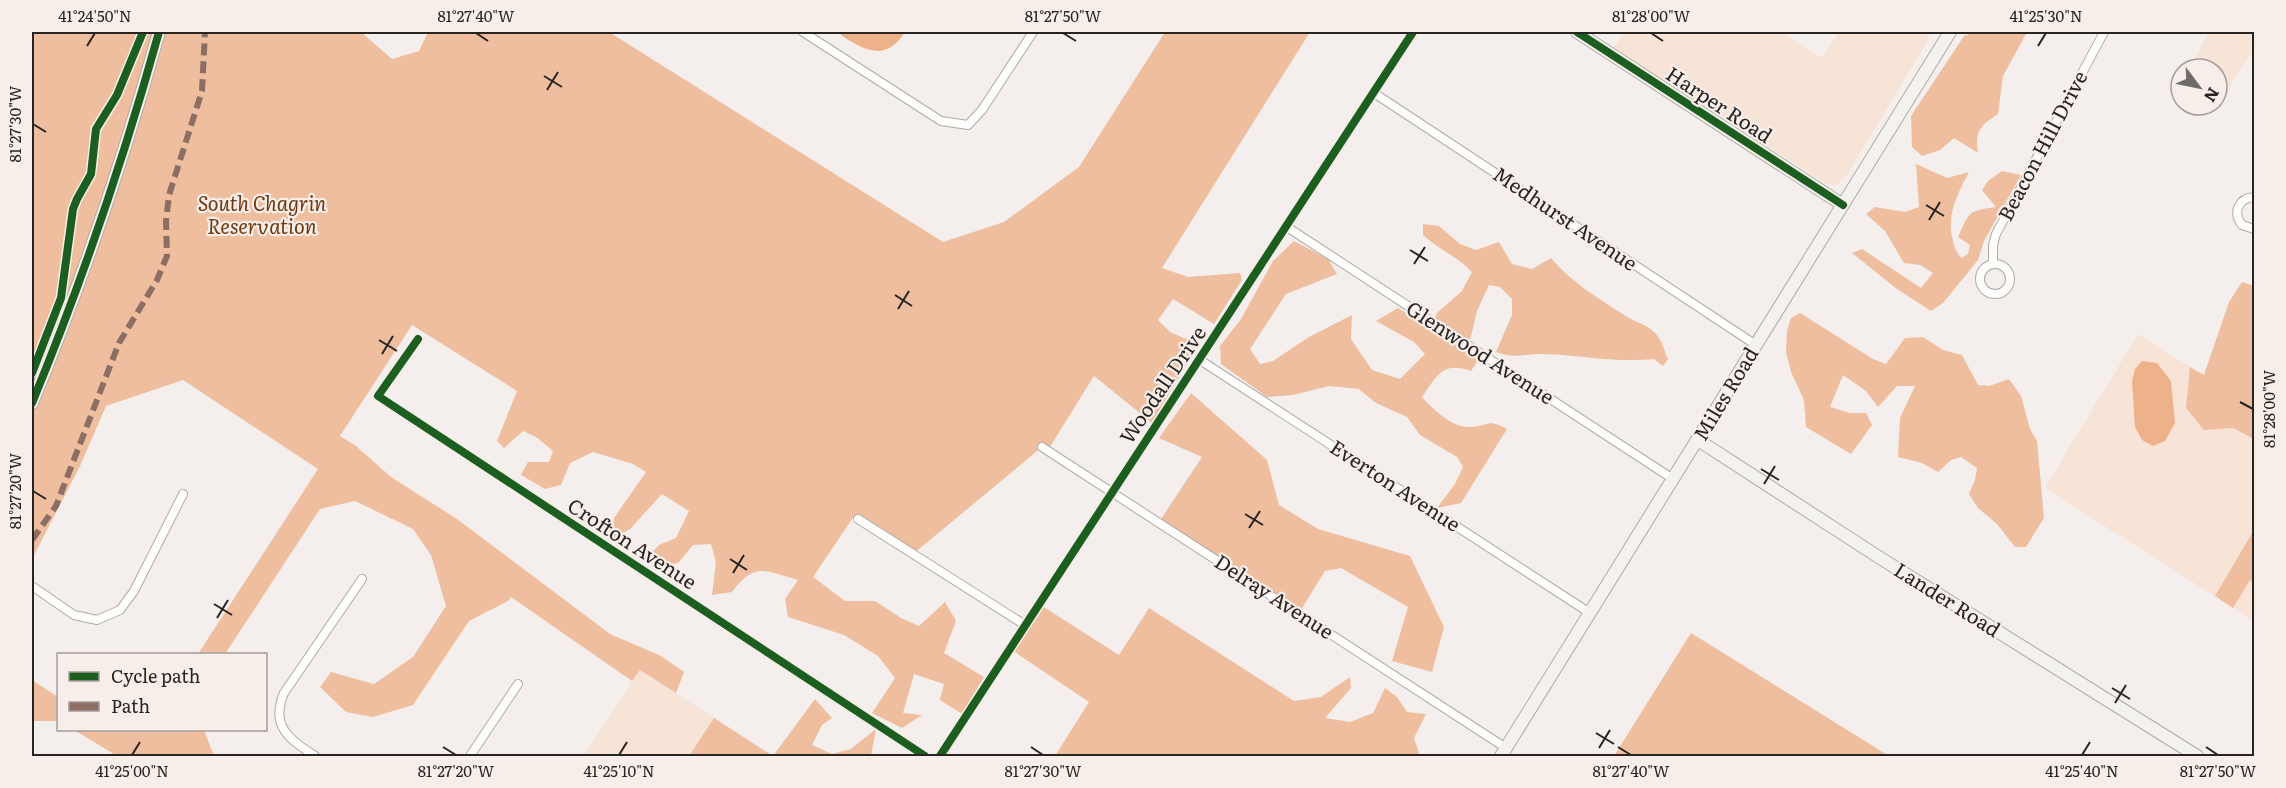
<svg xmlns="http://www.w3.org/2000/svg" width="2286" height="788" viewBox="0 0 2286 788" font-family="Literata,serif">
	<rect width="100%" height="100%" fill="#f4efec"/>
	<path fill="#f8e3d7" d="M1624,32h158l40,26 17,-26h83l8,5 -83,138 -11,11 -13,-4 -209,-134z
		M2209,32h45v17l-29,45 -8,-6v-19h-28z
		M2138,334l116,73v214l-209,-133z
		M640,670l74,48 -25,38h-106z"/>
	<path fill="#eebe9f" d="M32,32h329l31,27 27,-8 9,-19h181l334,210 61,-20 75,-55 86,-135h145l-148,236 26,9 52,-4 2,7 -28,44 -41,-25 -15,21 12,12 28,12 -46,79 -58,-47 -46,74 -6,-3 -129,107 -59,-38 -41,61 32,24h30l26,17 18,8 26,-24 11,19 -12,32 40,24 -22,37 -22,-14 4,-16 -30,-10 -11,39 19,2 -20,13 -30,-15 23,-35 -17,-22 -34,-21 -56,-18 -3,-18 13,-19c-33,-9 -43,-19 -66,12l-20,3 4,-33 -5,-18 -18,1 -14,17 -14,6 -20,-8 14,-15 17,-7 13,-27 -27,-17 -32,35 -17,10 1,-21 32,-46 -13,-8 -40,-12 -23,11 -9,22 -16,4 -24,-14 7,-13h21l4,-11 -17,-14 -13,-6 -19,17 -7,-7 20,-50 -105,-66 -72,111 16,10 35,31 66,42 153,115 51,22 23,16 -8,21 -36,-23 -8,11 -121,-84 -3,4 -39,20 -56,84 -40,12 -27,-5 -26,-25 11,-15 43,12 39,-27 33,-51 -15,-51 -18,-26 -58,-28 -35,8 -95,145h-27l120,-185 -135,-89 -77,26 -26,60 -48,93z
		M1976,32h51l-24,44 -5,38c-17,11 -24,17 -20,39l-24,-15 -14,12 -18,6 -10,-9 -1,-31 53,-80z
		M1916,164l31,14 22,-6c-12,23 -23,43 -16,69 2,8 3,12 9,17l6,-4 2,-9 -12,-8c12,-26 10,-26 38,-30l-14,-17 6,-9 14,-10 19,4 -37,66 -6,19 -35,43 -12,8 -34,-22 -45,-36 10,-4 59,39 12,-15 -13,-8 -16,-2 -19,-32 -19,-17 9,-7 30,5 14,-5z
		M1423,224l16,2 21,18 16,6 23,-8 13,22 20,5 19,-11c20,24 47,40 73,57 12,8 27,10 35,23 4,6 6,15 9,21l-5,7 -9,-7c-38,4 -74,-4 -112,-5 -19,0 -28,5 -46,-2l16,-37v-16l-12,-12 -11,-2 -12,26 -7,29 -36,-20 3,-7 25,-22 10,-19c-14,-15 -34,-23 -49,-37z
		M1294,241l34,18 9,15 -51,20 -36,55 10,15 13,-3 36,-24 43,-22 -1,24 21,31 28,9 25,-25 -11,-12 -38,-21 22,-13 81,51 -8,12c-29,-10 -34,5 -49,26 11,12 30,31 48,30 20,-1 16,-9 37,2l-46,74 -24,5 18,-24 8,-17 -6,-10 -37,-22 -13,-18 -31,-14 -17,-14 -30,-3 -36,9 -26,2 -46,-33 -1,-18 21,-27 32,-58z
		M2242,282l12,4v153l-21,-11 -29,2 -18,-22 4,-41 14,8 25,-73z
		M1800,313l73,46 13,5 19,-26 18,-1 20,13 19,5 16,30 11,1 20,-7 12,17 9,33 7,12 7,77 -18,29h-11l-18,-23 -19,-16 -9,-14 6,-14 2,-12 -16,-11 -10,3 -13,12 -16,-9 -24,-6 2,-39 15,-32h-18l-19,21 -12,-16 -23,-16 -13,32 20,6h16l6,12 -21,29 -45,-27 -2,-27 -13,-28 -5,-20 1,-22 4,-12z
		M1191,393l76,67 12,45 39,24 92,27 34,71 -12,45 -40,-11 16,-54 -67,-39 -16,3 -26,42 -140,-91 43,-65 -43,-19z
		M2254,530v53l-4,-3 -17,28 -18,-12z
		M1039,604l80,51 30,-47 145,93 27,-4 29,-20 1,11 -26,30 25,4 23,-9 12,-25 12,9 10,15 19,2 -12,24 6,18h-365l34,-54 -79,-53z
		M1691,633l198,123h-275z
		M32,680l26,17v24h-26z
		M815,699l17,19 -10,7 -10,20 20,9 19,-5 25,-20 -5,27h-182l25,-38 59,38z
		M74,730h130l10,26h-97z"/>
	<path fill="#eeb28b" d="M840,32h65c-19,30 -40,19 -64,3z
		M2142,361l15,2 14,18 4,42 -10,18 -12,5 -11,-6 -7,-13 -3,-46 3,-12z"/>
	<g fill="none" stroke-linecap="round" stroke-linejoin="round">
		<g stroke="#aeaba9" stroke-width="10">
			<path id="street" d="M803,32l138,89 27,4 14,-15 51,-78
				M1374,93l382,252
				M2254,197c-15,1 -22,15 -12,28l12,4
				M1287,227l386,252
				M1993,263v-18l3,-11 108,-202
				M1980 279a15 15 0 1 1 30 0a15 15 0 1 1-30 0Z
				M418,339l-40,57 547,360
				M1200,360l390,253
				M1042,447l464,301
				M858,519l167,106
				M32,586l42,29 23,5 23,-10 14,-19 49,-97
				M315,756c-26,-17 -45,-30 -31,-63l78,-114
				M470,756l48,-72
				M940,756l473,-724"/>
		</g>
		<g stroke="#aeaba9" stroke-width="14">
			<path id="secondary" d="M1577,32l266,173
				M32,403c50,-121 92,-245 127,-371
				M1698,440l179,116 320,200
				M1501,756l449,-724"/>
		</g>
		<use href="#street" stroke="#fdfdfc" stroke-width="8"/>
		<use href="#secondary" stroke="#f4f2ef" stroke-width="12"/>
		<path stroke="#8d6e63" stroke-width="6" stroke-dasharray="12 6" stroke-linecap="butt" d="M32,540l24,-34 63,-163 38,-63 10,-24 -1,-35 3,-26 33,-104 3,-59"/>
		<g stroke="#f7eee9" stroke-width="11">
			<path id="cycleway" d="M1577,32l266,173
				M418,339l-40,57 547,360
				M32,373l29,-75 12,-89 4,-10 14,-25 5,-45 21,-34 26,-63
				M32,403c50,-121 92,-245 127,-371
				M940,756l473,-724"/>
		</g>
		<use href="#cycleway" stroke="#1b5e20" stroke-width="8"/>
	</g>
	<path fill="none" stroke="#272422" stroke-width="2" d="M476,33l12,8M1063,33l13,8M1651,33l12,8M87,46l8,-13M2038,46l8,-13M544,76l18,11M547,90l11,-18M33,124l13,8M1926,205l18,11M1929,220l11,-18M1410,250l18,11M1414,264l11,-17M895,295l17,11M898,309l11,-18M379,340l18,11M382,354l11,-18M2240,402l13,7M1761,469l18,11M1764,484l11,-18M33,491l13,8M1245,514l18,11M1249,528l11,-17M730,559l17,11M733,573l11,-18M214,604l18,11M217,618l11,-18M2112,688l18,11M2115,703l11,-18M1596,733l18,11M443,747l13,8M1031,747l12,8M1618,747l13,8M2206,747l12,8M1599,748l11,-18M132,755l8,-13M619,755l8,-13M2082,755l8,-13"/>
	<g text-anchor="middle" stroke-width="4.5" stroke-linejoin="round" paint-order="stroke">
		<g font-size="20" fill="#272422" stroke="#f7eee9">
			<text transform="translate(1719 105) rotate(33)" y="7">Harper Road</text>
			<text transform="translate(2043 146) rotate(-62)" y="7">Beacon Hill Drive</text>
			<text transform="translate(1565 219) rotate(34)" y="7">Medhurst Avenue</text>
			<text transform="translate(1480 353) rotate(33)" y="7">Glenwood Avenue</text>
			<text transform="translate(1163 385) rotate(-56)" y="7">Woodall Drive</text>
			<text transform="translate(1726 394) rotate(-59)" y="7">Miles Road</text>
			<text transform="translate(1395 486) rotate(33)" y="7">Everton Avenue</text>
			<text transform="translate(632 544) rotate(33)" y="7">Crofton Avenue</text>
			<text transform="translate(1274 597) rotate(33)" y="7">Delray Avenue</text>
			<text transform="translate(1947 600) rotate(32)" y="7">Lander Road</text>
		</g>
		<g font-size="20" font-style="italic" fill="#6d380f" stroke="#f7eee9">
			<text x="262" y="211">South Chagrin<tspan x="262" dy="23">Reservation</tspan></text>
		</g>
	</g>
	<rect width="2286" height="788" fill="none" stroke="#f7eee9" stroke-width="66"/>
	<rect x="57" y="653" width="210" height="78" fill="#f7eee9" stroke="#a49d99" stroke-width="1.5"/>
	<rect x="69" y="672" width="30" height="9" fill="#1b5e20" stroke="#a49d99" stroke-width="1.5"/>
	<text x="111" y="683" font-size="18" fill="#272422">Cycle path</text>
	<rect x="69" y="702" width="30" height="9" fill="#8d6e63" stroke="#a49d99" stroke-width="1.5"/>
	<text x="111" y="713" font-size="18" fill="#272422">Path</text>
	<g transform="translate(2199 87) rotate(122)"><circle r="28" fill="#f7eee9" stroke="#a49d99" stroke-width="1.5"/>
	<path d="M0-4.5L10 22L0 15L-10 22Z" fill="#6f6b69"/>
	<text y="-9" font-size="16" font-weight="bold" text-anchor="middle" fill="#272422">N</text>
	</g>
	<rect x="33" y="33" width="2220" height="722" fill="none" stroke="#272422" stroke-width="2"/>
	<g font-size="15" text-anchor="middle" fill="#272422">
		<text x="95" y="22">41°24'50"N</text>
		<text x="476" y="22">81°27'40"W</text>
		<text x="1063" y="22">81°27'50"W</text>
		<text x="1651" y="22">81°28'00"W</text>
		<text x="2046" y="22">41°25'30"N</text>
		<text transform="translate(16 124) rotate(-90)" y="5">81°27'30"W</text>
		<text transform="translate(2270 409) rotate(-90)" y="5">81°28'00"W</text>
		<text transform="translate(16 491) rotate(-90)" y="5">81°27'20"W</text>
		<text x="132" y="777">41°25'00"N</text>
		<text x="456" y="777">81°27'20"W</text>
		<text x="619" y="777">41°25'10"N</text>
		<text x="1043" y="777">81°27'30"W</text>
		<text x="1631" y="777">81°27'40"W</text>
		<text x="2082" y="777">41°25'40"N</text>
		<text x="2218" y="777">81°27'50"W</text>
	</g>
</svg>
